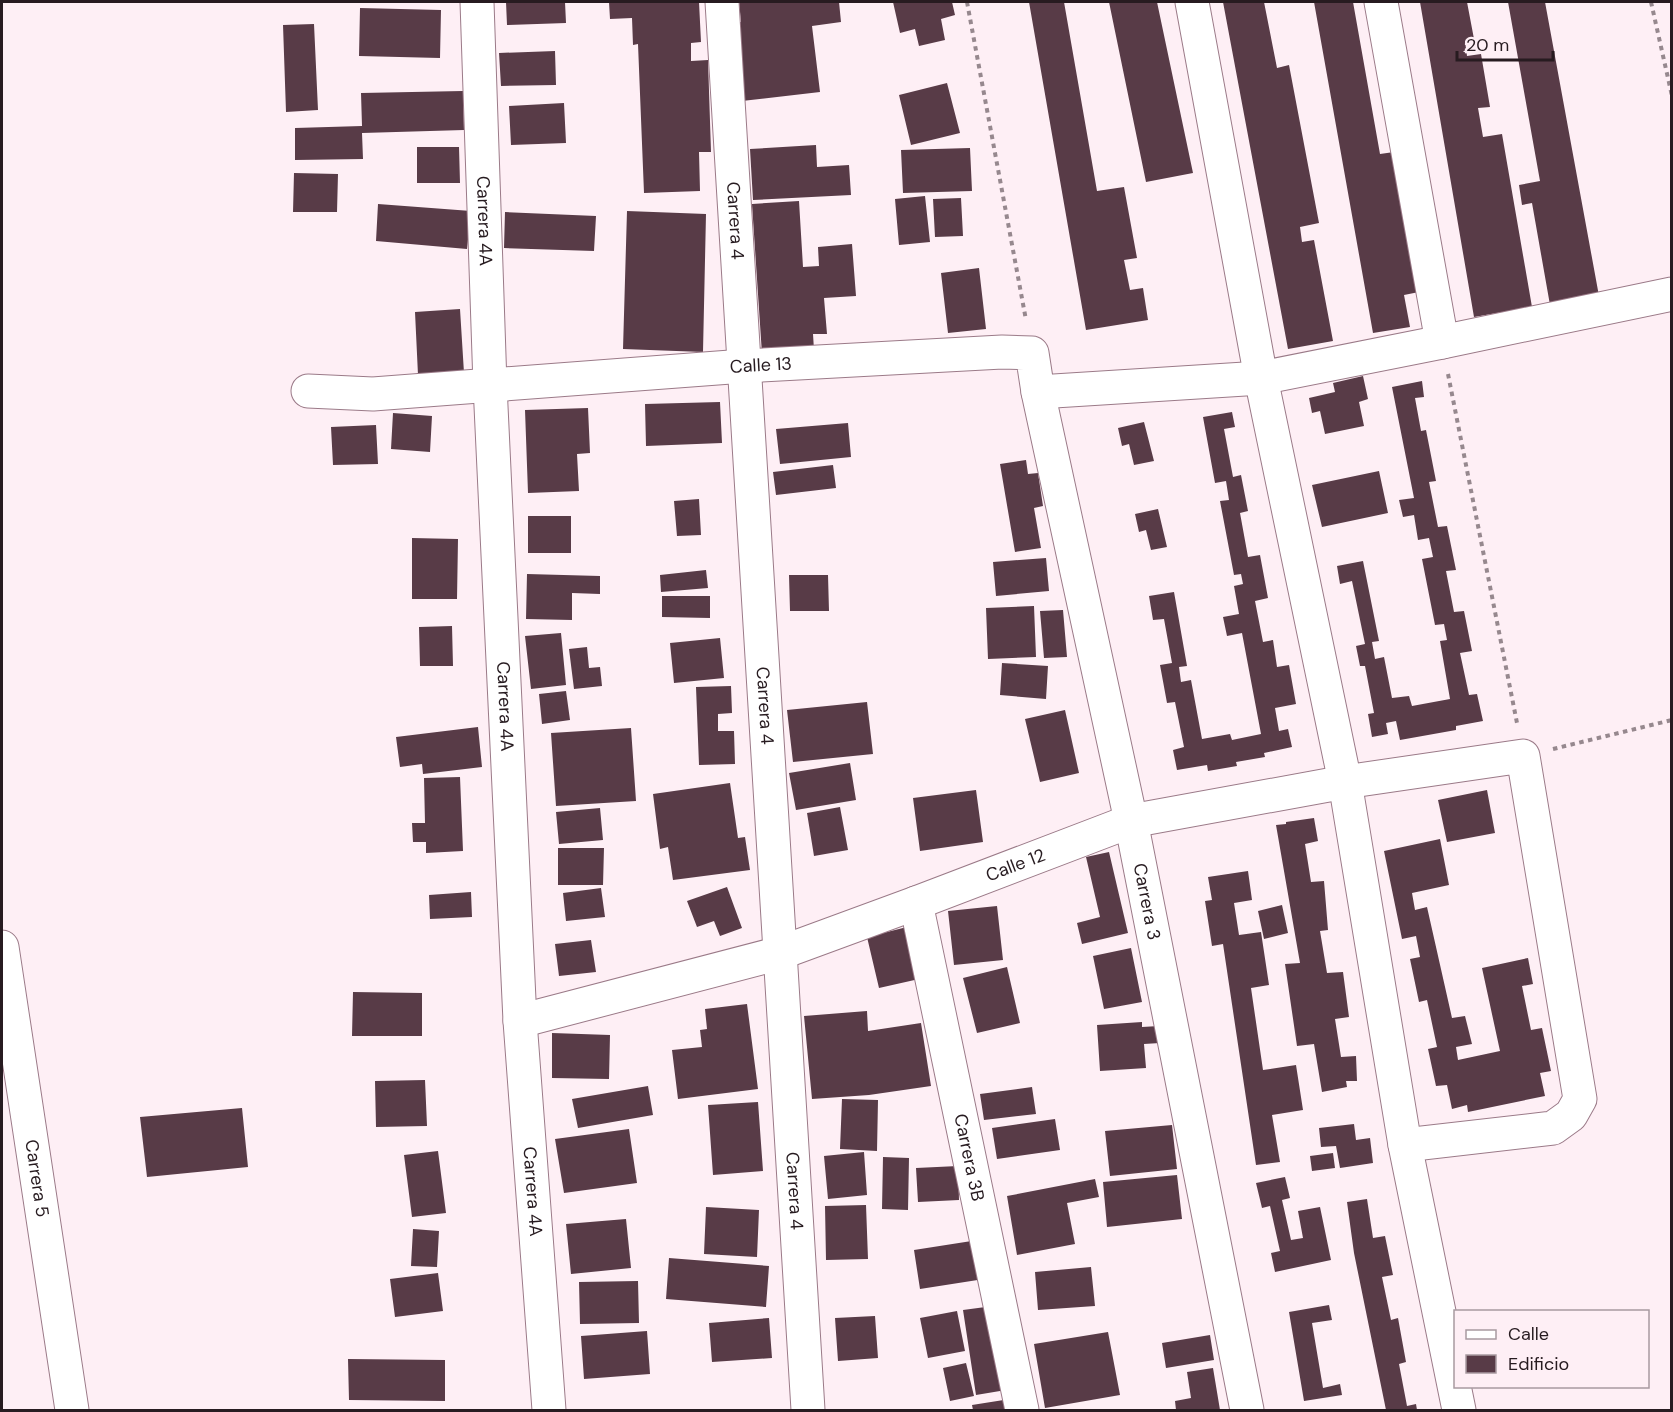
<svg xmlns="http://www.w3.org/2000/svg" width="1673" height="1412" viewBox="0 0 1673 1412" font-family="'DM Sans',sans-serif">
	<rect width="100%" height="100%" fill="#feeff5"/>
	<path fill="#583b47" d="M506,2h59l1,21 -59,2z
		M609,2h90l2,40 -10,1v18l17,-1 3,92h-12l1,39 -56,2 -6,-149 -5,1 -1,-27 -22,1z
		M739,2h100l2,20 -29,4 8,66 -78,9 -10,-78 9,-1z
		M893,2h59l3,13 -14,4 4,21 -26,6 -4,-17 -15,4z
		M1029,2h35l33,189 27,-4 13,71 -13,2 6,30 13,-2 5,32 -62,10z
		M1109,2h48l36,171 -47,9z
		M1223,2h41l13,66 12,-3 30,158 -19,4 2,15 12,-2 19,101 -45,8z
		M1314,2h39l27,152 14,-2 25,140 -15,3 6,32 -37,6z
		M1420,2h47l7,37 -9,2 2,15 14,-2 9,53 -12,1 5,29 19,-3 30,173 -58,10z
		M1508,2h37l54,294 -49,9 -18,-102 -10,2 -3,-20 21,-4z
		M360,8l81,2 -1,48 -81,-2z
		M314,24l4,86 -32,2 -3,-87z
		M555,51l1,34 -55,1 -2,-33z
		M947,83l13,50 -49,12 -12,-50z
		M463,91l1,39 -102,3 1,26 -68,1v-32l67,-2 -1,-33z
		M564,103l2,40 -55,2 -2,-39z
		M816,145l1,22 32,-2 2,30 -98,5 -3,-51z
		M417,147h42l1,36h-43z
		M970,148l2,43 -69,2 -2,-43z
		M294,173l44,1 -1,38h-44z
		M925,196l5,46 -31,3 -4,-46z
		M961,198l2,38 -28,1 -2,-38z
		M799,201l4,66 16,-1 -1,-19 34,-3 4,52 -32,2 3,36h-14l1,16 -52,4 -10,-150z
		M378,204l93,7 -4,38 -91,-8z
		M627,211l79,3 -3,138 -80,-3z
		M505,212l91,4 -2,35 -90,-3z
		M979,268l7,61 -38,4 -7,-60z
		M460,309l4,64 -46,2 -3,-63z
		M1363,376l5,23 -9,3 5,24 -39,8 -5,-23 -8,2 -3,-15 26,-6 -2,-9z
		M1422,381l2,16 -9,1 6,33 5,-1 10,51 -7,1 9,45 9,-1 9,44 -10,1 8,41 10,-1 8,40 -12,2 9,42 8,-1 6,27 -27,5v4l-56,10 -4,-19 -10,2 2,11 -16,3 -4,-23 6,-1 -9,-47h-5l-4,-20 9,-2 -13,-63 -12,3 -3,-18 26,-5 16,80 -7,1 3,17 9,-2 8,41 17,-2 3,10 38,-7 -10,-58 7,-1 -3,-16 -9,1 -13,-66 11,-2 -4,-19 -11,2 -4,-25 -11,2 -4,-17 15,-2 -22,-111z
		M720,402l2,41 -76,3 -1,-42z
		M588,408l2,45 -13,1 2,37 -51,2 -3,-83z
		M1232,412l3,15 -11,2 9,48 8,-2 7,36 -8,2 8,44 12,-2 8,43 -13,3 8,41 10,-2 4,27 12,-2 7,39 -21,4 4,23 9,-2 4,18 -28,6 1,4 -29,5 1,4 -29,5 -1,-6 -30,5 -4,-20 11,-3 -9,-45 -8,1 -7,-38 12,-2 -8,-44 -11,1 -4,-24 25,-4 13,74 -8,1 2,15 10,-2 11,59 28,-5 2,6 29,-6 -19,-101 -15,3 -4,-19 16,-3 -5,-28 9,-2 -2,-10 -7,1 -14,-74 9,-1 -3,-19 -11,2 -12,-66z
		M393,413l39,3 -2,36 -39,-3z
		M1144,422l10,39 -20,4 -5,-21 -7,2 -4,-18z
		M848,423l3,34 -71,7 -4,-35z
		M376,425l2,39 -45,1 -2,-38z
		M1026,460l2,14 10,-1 5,33 -9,2 7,40 -26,4 -15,-88z
		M833,465l3,23 -60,7 -3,-23z
		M1379,471l9,42 -66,14 -10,-42z
		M699,499l2,36 -24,1 -3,-35z
		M1158,509l9,38 -16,3 -5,-20 -7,2 -4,-18z
		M528,516h43v37h-43z
		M412,538l46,1 -1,60h-45z
		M1046,558l3,33 -53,5 -3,-34z
		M706,570l2,18 -47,4 -1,-17z
		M527,574l73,2v18l-28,-1v27l-46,-1z
		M789,575h39l1,36h-39z
		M662,596h48v22l-48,-1z
		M1034,606l2,51 -48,2 -2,-51z
		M1063,610l4,47 -23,1 -4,-47z
		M452,626l1,40h-33l-1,-39z
		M561,633l5,52 -35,4 -6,-53z
		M720,638l4,40 -50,5 -4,-40z
		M587,647l2,21 11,-1 2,19 -28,3 -5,-40z
		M1002,663l46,3 -2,33 -46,-4z
		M731,686l1,27 -14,1v17h16l1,33 -36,1 -3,-78z
		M566,691l4,29 -28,4 -3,-30z
		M867,702l6,52 -80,8 -6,-52z
		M1065,710l14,63 -39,9 -15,-63z
		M478,727l4,40 -59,7 -1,-10 -22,3 -4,-30z
		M631,728l5,73 -80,5 -5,-73z
		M850,763l6,37 -60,10 -7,-37z
		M460,777l3,74 -37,2v-11h-13l-1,-19h13l-1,-45z
		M730,783l8,55 7,-1 5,33 -77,10 -5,-33 -8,2 -7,-55z
		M976,790l7,52 -63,9 -7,-53z
		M1487,790l8,43 -48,9 -9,-42z
		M840,807l8,43 -34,6 -7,-43z
		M600,808l3,32 -44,4 -3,-32z
		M1314,818l4,23 -13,3 6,38 13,-1 4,49 -8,1 7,42 16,-1 6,45 -14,2 6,38 15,-1 1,25h-11l1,6 -25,5 -8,-48 -17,2 -12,-82 15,-1 -24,-138 10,-1v-2z
		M1440,839l9,46 -37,8 3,17 12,-3 25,111 13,-2 7,28 -16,3 2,13 42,-9 -18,-83 46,-10 5,26 -11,2 9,44 11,-2 9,43 -11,2 5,23 -77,16 -1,-7 -15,4 -5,-24 -11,1 -8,-37 9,-2 -10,-47 -8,2 -9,-43 10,-2 -4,-21 -14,3 -18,-88z
		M558,848h46l-1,37h-45z
		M1109,852l19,81 -46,11 -5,-21 23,-6 -14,-60z
		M1248,871l4,29 -18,3 5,32 22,-3 8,53 -18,3 12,82 33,-5 7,45 -31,5 8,47 -24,3 -33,-221 -11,2 -7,-45 7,-1 -4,-23z
		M727,887l15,41 -22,8 -6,-15 -17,6 -10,-26z
		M601,888l4,29 -39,4 -3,-28z
		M471,892l1,25 -42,2 -1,-24z
		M1282,905l6,28 -24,6 -6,-28z
		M997,906l6,54 -49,5 -6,-54z
		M907,927l12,52 -40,9 -12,-51z
		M591,940l5,32 -37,4 -4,-32z
		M1131,948l11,54 -38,7 -11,-53z
		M1007,967l13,56 -43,10 -14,-55z
		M353,992l69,1v43h-70z
		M747,1004l11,85 -80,10 -6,-49 30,-3 -2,-17 7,-1 -2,-20z
		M867,1011l1,20 53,-8 10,63 -62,9 -57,4 -8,-83z
		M1142,1022v5l17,-1 1,17 -16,1 2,24 -46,3 -3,-46z
		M552,1033l58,2 -1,44 -57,-1z
		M425,1080l2,46 -51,1 -1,-46z
		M648,1086l5,29 -75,13 -6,-29z
		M1032,1087l4,27 -52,6 -4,-26z
		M842,1099l36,1 -1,51 -37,-2z
		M758,1102l5,69 -50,4 -5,-70z
		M242,1108l6,59 -101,10 -7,-60z
		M1055,1119l5,31 -63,9 -5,-31z
		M1354,1124l2,16 14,-2 3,25 -33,5 -4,-22 -15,1 -2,-19z
		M1172,1125l5,44 -67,7 -5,-45z
		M629,1129l8,54 -73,10 -9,-54z
		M438,1151l8,62 -34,4 -8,-62z
		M864,1152l3,43 -39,4 -4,-43z
		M1333,1153l2,15 -23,3 -2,-15z
		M883,1157l26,1 -1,52 -26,-1z
		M958,1166l1,34 -41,2 -2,-34z
		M1177,1175l5,44 -75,8 -4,-45z
		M1285,1177l5,21 -8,2 9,40 12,-2 -5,-27 22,-4 11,53 -56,12 -4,-19 9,-2 -10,-45 -8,2 -6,-25z
		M1095,1179l4,18 -32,6 8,41 -58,11 -10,-59z
		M1367,1199l6,39 12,-2 8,39 -11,2 9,43 7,-2 8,44 -7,2 8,42 9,-2 1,6h-31l-32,-157 -7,-51z
		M866,1205l2,54 -42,1 -1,-54z
		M706,1207l53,3 -2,47 -53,-3z
		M626,1219l5,49 -60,6 -5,-50z
		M413,1229l26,2 -2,36 -26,-1z
		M978,1240l6,39 -64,10 -6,-39z
		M669,1258l100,8 -3,41 -100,-8z
		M1091,1267l4,39 -57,4 -3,-38z
		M438,1273l5,38 -48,6 -5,-38z
		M638,1281l1,42 -59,1 -1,-42z
		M1329,1305l3,15 -20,3 11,65 17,-4 2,11 -38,6 -15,-89z
		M993,1306l13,84 -30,5 -13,-85z
		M957,1311l8,40 -37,7 -8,-40z
		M875,1316l3,42 -40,3 -3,-43z
		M769,1318l3,40 -60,4 -3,-39z
		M647,1331l3,43 -66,5 -3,-43z
		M1108,1332l12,63 -75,13 -11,-64z
		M1210,1335l4,25 -48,8 -4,-25z
		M348,1359l97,1v41l-96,-1z
		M966,1363l8,33 -24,5 -7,-33z
		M1213,1368l7,42h-44l-1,-9 16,-3 -4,-26z
		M1010,1399l2,11h-39l-1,-5z"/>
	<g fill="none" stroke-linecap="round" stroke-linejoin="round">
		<g stroke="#9b7a88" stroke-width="35">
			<g id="minor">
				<path id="s1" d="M477,2l13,383 30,636 29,389"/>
				<path id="s2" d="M722,2l86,1408"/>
				<path d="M1192,2l69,376 84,404 60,363 54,265"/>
				<path d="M1381,2l61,340"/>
				<path id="s3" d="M308,391l65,3 371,-28 258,-14 30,1 6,39 93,429 116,589"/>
				<path d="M1038,392l223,-14 181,-36 230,-48"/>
				<path id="s4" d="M916,903l106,507"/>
				<path id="s5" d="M2,947l70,463"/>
				<path id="s6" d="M520,1021l260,-68 136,-50 215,-82 214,-39 178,-26 57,343 -9,16 -18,13 -148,17"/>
			</g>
		</g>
		<path stroke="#96888e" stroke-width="4" stroke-dasharray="4.5 4.5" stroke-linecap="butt" d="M967,2l59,318
			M1651,2l21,94
			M1448,374l69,349
			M1553,749l119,-29"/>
		<use href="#minor" stroke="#fff" stroke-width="33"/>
	</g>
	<g text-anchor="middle" stroke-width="6" stroke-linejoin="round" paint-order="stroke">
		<g font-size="18" fill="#271b20" stroke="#feeff5">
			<text dy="6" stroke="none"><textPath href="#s1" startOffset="219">Carrera 4A</textPath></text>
			<text dy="6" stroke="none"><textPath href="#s2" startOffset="219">Carrera 4</textPath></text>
			<text dy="6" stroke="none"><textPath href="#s3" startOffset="454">Calle 13</textPath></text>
			<text dy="6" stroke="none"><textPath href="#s1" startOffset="705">Carrera 4A</textPath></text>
			<text dy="6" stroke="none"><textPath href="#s2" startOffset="705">Carrera 4</textPath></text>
			<text dy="6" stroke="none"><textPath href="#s6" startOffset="520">Calle 12</textPath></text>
			<text dy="6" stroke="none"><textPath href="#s3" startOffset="1286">Carrera 3</textPath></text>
			<text dy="6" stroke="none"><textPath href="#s4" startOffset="260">Carrera 3B</textPath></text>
			<text dy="6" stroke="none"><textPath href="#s5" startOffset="234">Carrera 5</textPath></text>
			<text dy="6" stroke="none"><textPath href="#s2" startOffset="1191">Carrera 4</textPath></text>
			<text dy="6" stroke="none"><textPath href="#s1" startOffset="1191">Carrera 4A</textPath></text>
		</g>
	</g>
	<rect width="1673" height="1412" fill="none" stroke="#271b20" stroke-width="6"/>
	<rect x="1454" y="1310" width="195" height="78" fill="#feeff5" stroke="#a89aa0" stroke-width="1.5"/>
	<rect x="1466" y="1330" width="30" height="9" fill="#ffffff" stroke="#a89aa0" stroke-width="1.5"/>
	<text x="1508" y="1340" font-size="18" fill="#271b20">Calle</text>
	<rect x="1466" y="1355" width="30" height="18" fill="#583b47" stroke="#a89aa0" stroke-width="1.5"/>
	<text x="1508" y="1370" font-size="18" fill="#271b20">Edificio</text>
	<path d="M1457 51v9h96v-9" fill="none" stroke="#271b20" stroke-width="3"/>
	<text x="1466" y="51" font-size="18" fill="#271b20" stroke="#feeff5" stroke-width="4.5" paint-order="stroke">20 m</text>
</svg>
